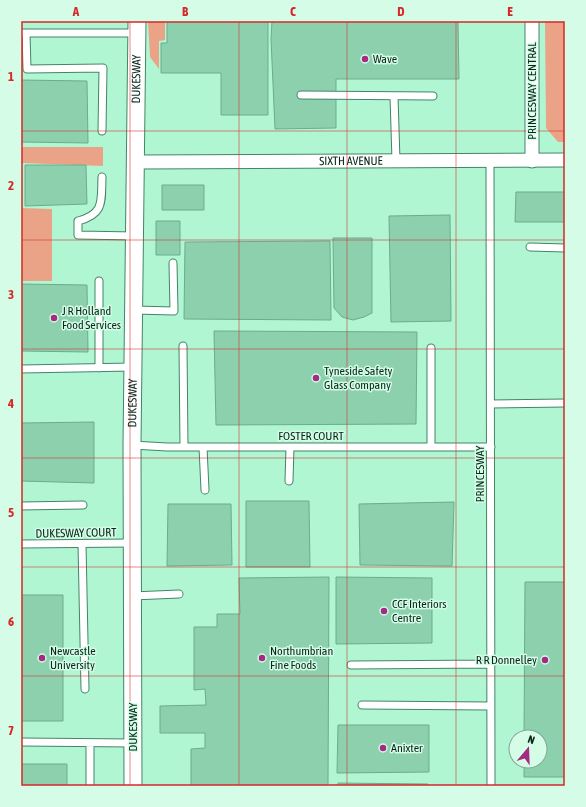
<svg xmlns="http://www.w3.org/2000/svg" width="586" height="807" viewBox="0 0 586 807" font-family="'Asap Condensed',sans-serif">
	<rect width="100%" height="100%" fill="#b1f6d3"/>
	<path fill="#eba387" d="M148,21h17v19l-6,1v28l-9,-12z
		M545,21h20v121h-7l-12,-14z
		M21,147h82v19l-81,-3 -1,45 31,1v72h-31z"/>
	<path fill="#8dd0ae" stroke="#6aac8c" d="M167,21h101v94h-47v-42h-60v-30h6z
		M272,21h186l1,58h-123v49l-61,1 -4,-90z
		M21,80l66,1 1,62 -67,-1z
		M25,165h61l1,39 -62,2z
		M162,185h42v25h-42z
		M516,192h49v30h-50z
		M450,215l1,106 -60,1 -2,-106z
		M156,221h24v34h-24z
		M333,238h39v75l-8,4 -11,3 -11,-3 -8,-9z
		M330,241l1,79 -147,-1 1,-77z
		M21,284l66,1 1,67 -67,-1z
		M214,331l203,1 -1,92 -200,1z
		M94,422v61l-73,-2v-58z
		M246,501h63l1,66h-64z
		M454,502l-2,64 -92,-1 -1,-61z
		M168,504h63l1,61 -65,1z
		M329,577l-1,209h-137v-37l14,-1v-15h-45v-27l46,-1 -1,-16 -11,1v-63h23v-13h23l-1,-36z
		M336,577l96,1v65l-96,1z
		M525,582h40v195h-41v-16h16v-24h-16z
		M21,595h42v126h-42z
		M338,725h91v47l-92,1z
		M21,764h46v22h-46z
		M338,783l90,1v2h-90z"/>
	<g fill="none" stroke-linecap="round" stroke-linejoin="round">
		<g stroke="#438567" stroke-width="9">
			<path id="service" d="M21,33h116
				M26,33l1,36 76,-1 -1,63
				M301,95l132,1
				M394,96l2,65
				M490,161l1,625
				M102,177c-1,24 3,37 -24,44v14l57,1
				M530,247l35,1
				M134,310l40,1 -1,-48
				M183,346l1,101
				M99,368v-87
				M21,369l112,-2
				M491,404l74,-1
				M132,445l35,2h324
				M203,447l2,43
				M431,447v-99
				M289,481l1,-34
				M21,506l62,-1
				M21,544l111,-1
				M82,544l3,145
				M132,596l47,-2
				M351,665l139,-1
				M362,705l128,1
				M21,742l112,1
				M90,743v43"/>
		</g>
		<g stroke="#438567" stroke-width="15">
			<g id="minor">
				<path d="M532,161v-140"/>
				<path id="s1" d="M137,162l428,-2"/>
			</g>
		</g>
		<g stroke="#438567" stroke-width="19">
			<g id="tertiary">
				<path id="s2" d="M133,786l-1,-341 5,-424"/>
			</g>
		</g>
		<use href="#service" stroke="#fff" stroke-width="7"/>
		<use href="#minor" stroke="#fff" stroke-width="13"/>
		<use href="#tertiary" stroke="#fff" stroke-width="17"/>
	</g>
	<path fill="none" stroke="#d62828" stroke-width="1" stroke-opacity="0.55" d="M130,21v765M239,21v765M347,21v765M456,21v765M21,131h544M21,240h544M21,349h544M21,458h544M21,567h544M21,676h544"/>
	<g fill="#a42b81" stroke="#d4fce7" stroke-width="1.5">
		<circle cx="365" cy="59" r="4"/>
		<circle cx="54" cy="318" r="4"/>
		<circle cx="316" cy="378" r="4"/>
		<circle cx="384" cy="611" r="4"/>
		<circle cx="42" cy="658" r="4"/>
		<circle cx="262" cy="658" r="4"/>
		<circle cx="545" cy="660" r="4"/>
		<circle cx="383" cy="748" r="4"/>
	</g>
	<g text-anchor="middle" stroke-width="3" stroke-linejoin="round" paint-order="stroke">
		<g font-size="12" fill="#082518" stroke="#d4fce7" text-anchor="start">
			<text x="373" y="63">Wave</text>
			<text x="62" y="315">J R Holland<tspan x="62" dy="14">Food Services</tspan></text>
			<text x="324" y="375">Tyneside Safety<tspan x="324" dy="14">Glass Company</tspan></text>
			<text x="392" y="608">CCF Interiors<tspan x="392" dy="14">Centre</tspan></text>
			<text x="50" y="655">Newcastle<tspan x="50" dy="14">University</tspan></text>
			<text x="270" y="655">Northumbrian<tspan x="270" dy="14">Fine Foods</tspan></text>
			<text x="537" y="664" text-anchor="end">R R Donnelley</text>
			<text x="391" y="752">Anixter</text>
		</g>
		<g font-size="12" fill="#082518" stroke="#d4fce7">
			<text dy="4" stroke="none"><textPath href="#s2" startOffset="707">DUKESWAY</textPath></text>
			<text transform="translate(532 91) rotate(-90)" y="4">PRINCESWAY CENTRAL</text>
			<text dy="4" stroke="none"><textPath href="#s1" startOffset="214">SIXTH AVENUE</textPath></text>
			<text dy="4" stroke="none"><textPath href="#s2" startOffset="383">DUKESWAY</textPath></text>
			<text x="311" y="440">FOSTER COURT</text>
			<text transform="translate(480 474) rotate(-90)" y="4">PRINCESWAY</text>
			<text transform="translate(76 533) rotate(-1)" y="4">DUKESWAY COURT</text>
			<text transform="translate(133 727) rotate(-90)" y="4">DUKESWAY</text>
		</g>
	</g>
	<rect width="586" height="807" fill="none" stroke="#d4fce7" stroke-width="44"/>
	<g transform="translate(528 749) rotate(19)"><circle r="19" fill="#d4fce7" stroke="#82a694"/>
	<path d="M0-3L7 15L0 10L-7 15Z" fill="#a42b81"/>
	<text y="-6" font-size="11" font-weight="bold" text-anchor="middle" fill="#082518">N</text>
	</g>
	<rect x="22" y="22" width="542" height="763" fill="none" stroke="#d62828" stroke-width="1.5"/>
	<g font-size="13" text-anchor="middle" font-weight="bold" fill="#d62828">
		<text x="76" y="16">A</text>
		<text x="185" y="16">B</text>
		<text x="293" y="16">C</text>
		<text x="401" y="16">D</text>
		<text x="510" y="16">E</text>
		<text x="11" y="81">1</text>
		<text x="11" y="190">2</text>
		<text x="11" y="299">3</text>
		<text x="11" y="408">4</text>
		<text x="11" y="517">5</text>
		<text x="11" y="626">6</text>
		<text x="11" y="735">7</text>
	</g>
</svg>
